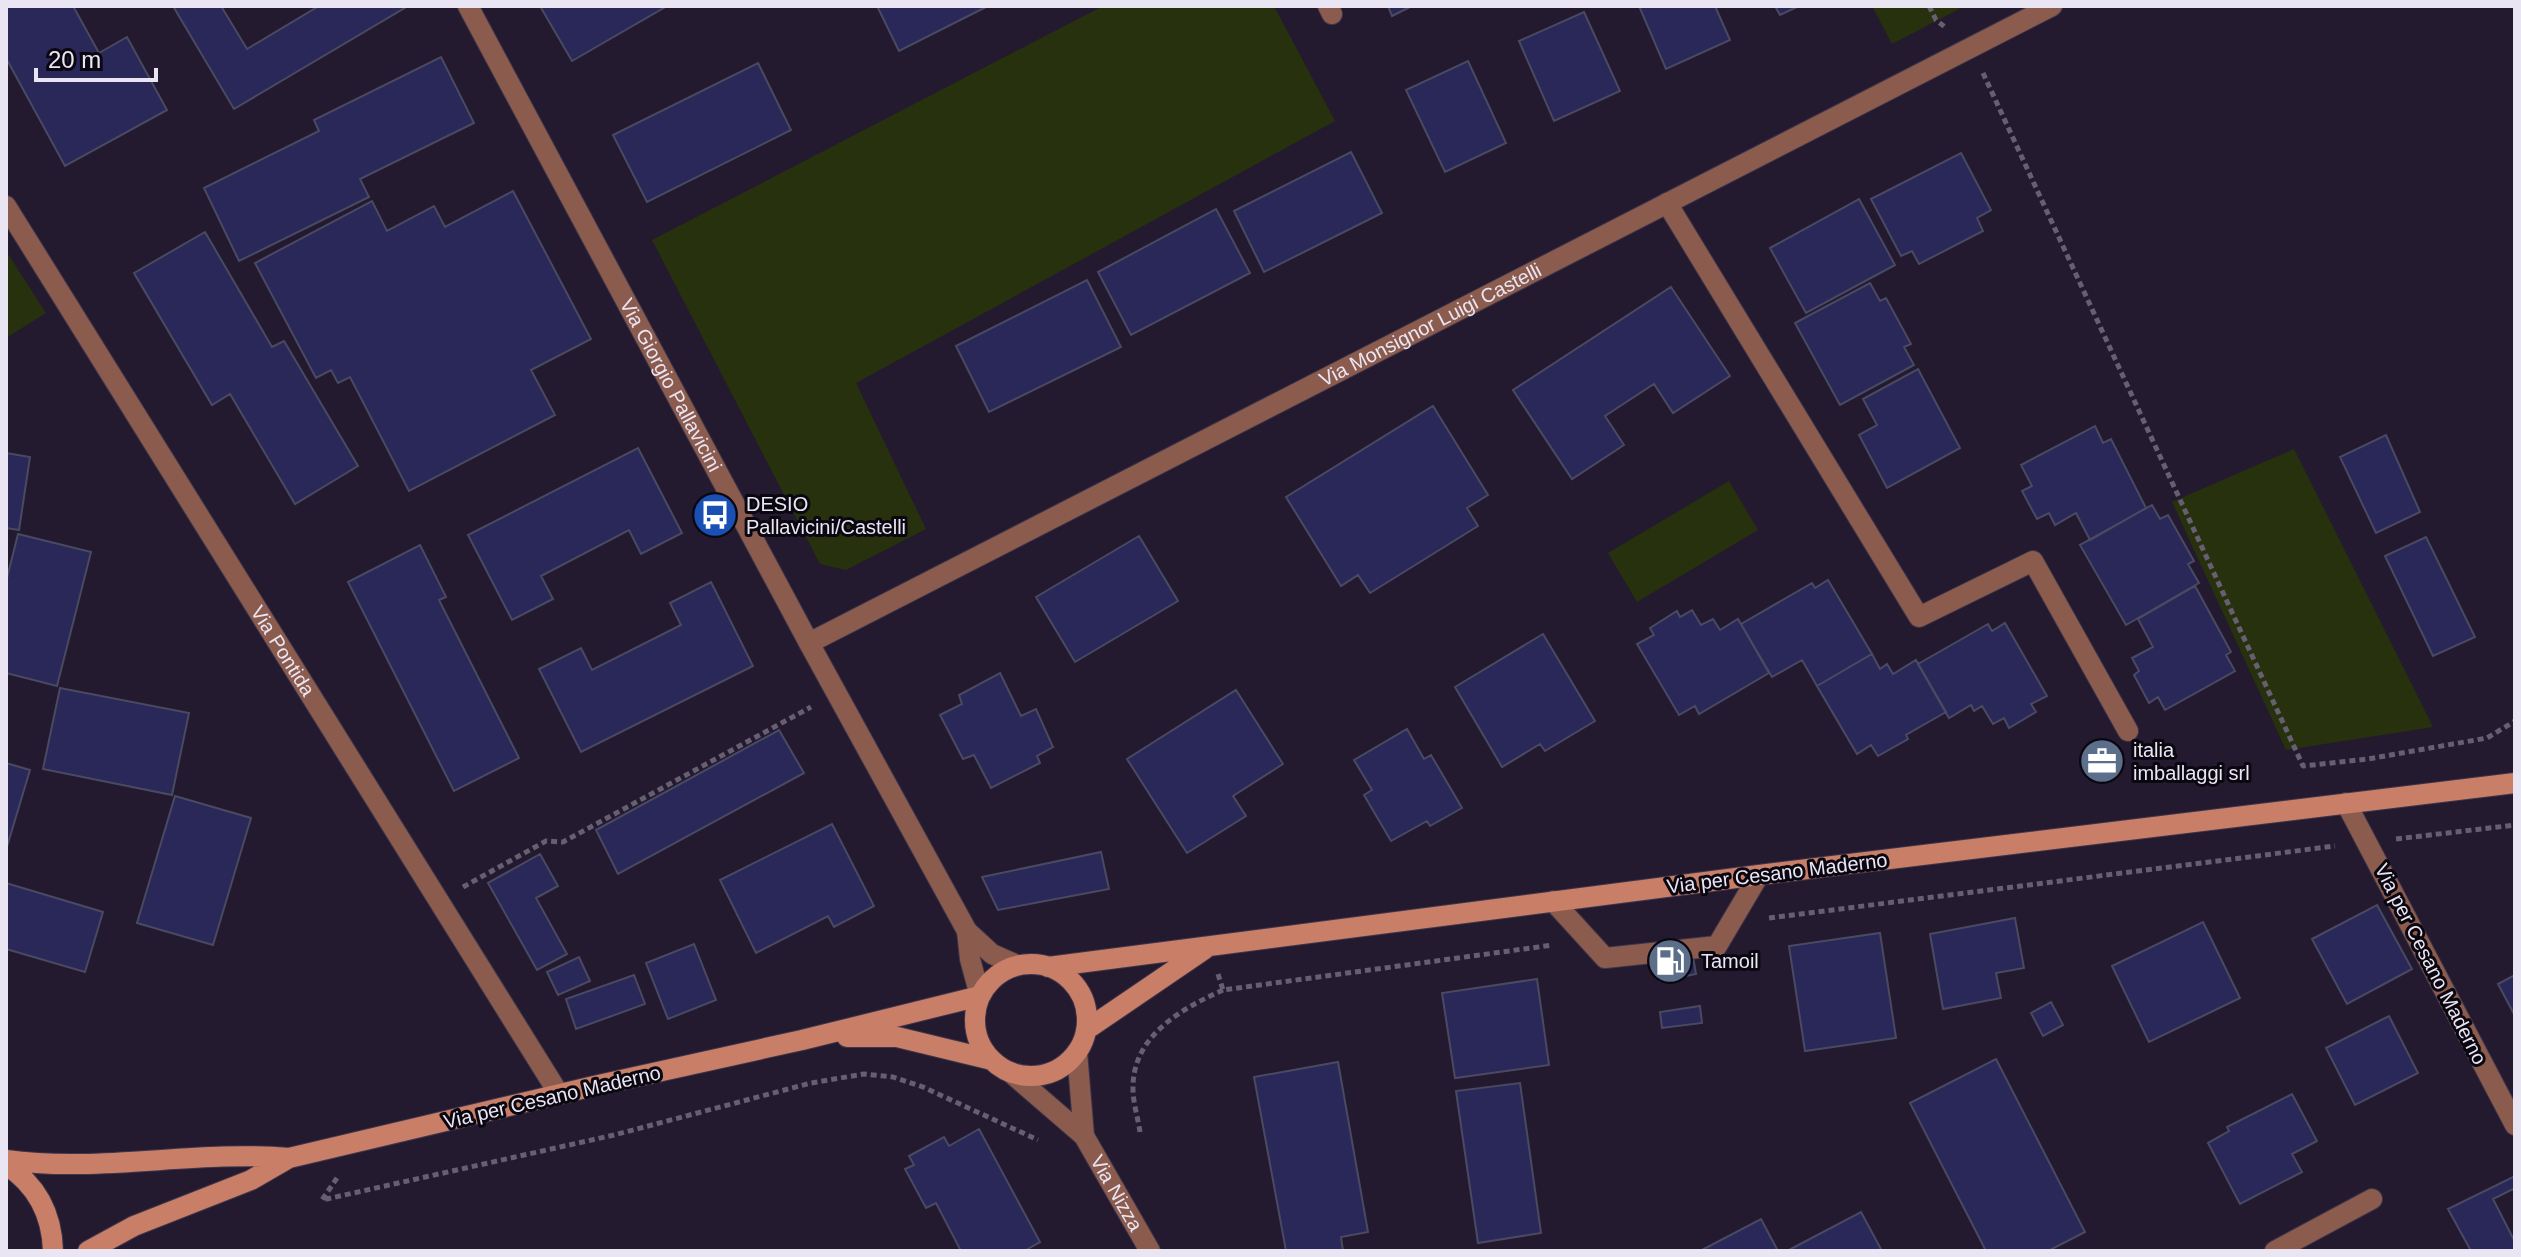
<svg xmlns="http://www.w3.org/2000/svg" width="2521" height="1257" viewBox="0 0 2521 1257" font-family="Arial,sans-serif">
	<rect width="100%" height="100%" fill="#231a2f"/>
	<path fill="#28310e" d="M1103,6h171l61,115 -479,262 70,146 -80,41 -26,-6 -168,-324z
		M1872,6h93l-73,38z
		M6,251l40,62 -40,25z
		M2294,449l139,278 -147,23 -114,-248z
		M1729,481l29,49 -121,72 -29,-49z"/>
	<path fill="#2a2759" stroke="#494a62" stroke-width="2" d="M6,6h67l26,47 28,-16 40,73 -102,56 -59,-108z
		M173,6h48l26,43 72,-43h89l-174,103z
		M540,6h127l-95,55z
		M877,6h111l-89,45z
		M1388,6h24l-20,10z
		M1639,6h76l15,34 -64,29z
		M1775,6h24l-19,9z
		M1584,12l36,79 -66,30 -35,-80z
		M441,57l33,66 -114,56 9,18 -130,64 -35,-73 115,-57 -5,-11z
		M1468,61l38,82 -61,29 -39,-82z
		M758,63l33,67 -144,72 -34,-67z
		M1351,152l31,61 -118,59 -30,-61z
		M1961,153l30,57 -14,8 6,13 -64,33 -7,-13 -11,5 -30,-57z
		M513,191l78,148 -60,31 24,45 -146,76 -59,-114 -12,6 -7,-13 -15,8 -61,-115 117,-62 15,30 47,-25 11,21z
		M1859,199l36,66 -89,48 -36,-65z
		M1216,209l34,64 -119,62 -33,-63z
		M205,232l67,115 12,-6 74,125 -63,38 -65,-110 -18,11 -78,-132z
		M1087,280l34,67 -132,65 -33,-66z
		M1870,283l10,18 6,-3 25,46 -7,3 10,18 -74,40 -45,-82z
		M1671,287l59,89 -57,37 -19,-29 -49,32 19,29 -52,34 -59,-89z
		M1918,369l42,79 -73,40 -28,-53 18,-10 -14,-26z
		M1433,406l55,89 -21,13 11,18 -108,67 -12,-18 -17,11 -55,-89z
		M2095,426l8,17 8,-4 35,69 -56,32 -14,-27 -21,12 -6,-12 -12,6 -15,-28 10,-5 -11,-21z
		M2386,435l34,77 -44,21 -36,-76z
		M638,448l44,85 -41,21 -12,-24 -88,46 12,23 -41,21 -44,-85z
		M6,453l24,4 -11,73 -13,-2z
		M2152,505l8,14 8,-4 26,46 -6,3 11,19 -73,42 -46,-80z
		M18,534l73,18 -34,134 -51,-13v-91z
		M1139,536l39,65 -103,61 -39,-65z
		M2426,537l49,100 -42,19 -48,-100z
		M420,545l26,52 -7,3 80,158 -65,33 -106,-209z
		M1828,580l44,74 -55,32 -15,-26 -30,17 -31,-53 71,-41 3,5z
		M711,582l42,84 -172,86 -42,-83 42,-21 11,22 89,-45 -11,-22z
		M2195,586l36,66 -5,3 9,16 -70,39 -7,-13 -9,6 -15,-28 5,-4 -7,-13 21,-11 -15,-28z
		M1692,610l9,15 12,-6 7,11 18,-11 31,54 -70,41 -4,-8 -16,9 -42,-71 17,-9 -4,-7 27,-17 3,6z
		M2005,623l42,73 -16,8 5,8 -27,16 -5,-10 -11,6 -11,-18 -8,5 -3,-6 -22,13 -31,-54 70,-40 4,7z
		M1543,634l52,87 -50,30 -5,-7 -38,23 -47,-80z
		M1872,654l8,15 7,-5 6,10 23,-14 30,52 -40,23 2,4 -30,17 -7,-11 -14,9 -40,-68z
		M1000,673l21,43 15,-7 17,38 -16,9 3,7 -49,25 -17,-33 -11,4 -23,-44 22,-11 -3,-9z
		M60,688l129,25 -17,82 -129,-26z
		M1236,690l47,74 -50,32 13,20 -59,37 -60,-94z
		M1407,729l17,30 7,-4 31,53 -32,18 -3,-5 -36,20 -27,-46 8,-5 -18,-30z
		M779,730l25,43 -186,101 -22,-44z
		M6,763l24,7 -24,80z
		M175,796l76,22 -38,127 -76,-22z
		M832,824l42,82 -40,21 -6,-11 -72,37 -36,-73z
		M1101,852l8,37 -111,21 -16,-33z
		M540,854l18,32 -22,12 31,56 -30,16 -49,-87z
		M6,883l97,29 -18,60 -79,-23z
		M2377,905l35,64 -65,35 -35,-65z
		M2015,918l9,50 -28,5 5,25 -58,11 -13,-75z
		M2203,922l37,76 -91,44 -37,-76z
		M1880,933l16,105 -91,13 -16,-105z
		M1690,940l6,34 -36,7 -6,-35z
		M694,944l22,56 -48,19 -22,-56z
		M579,957l11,24 -32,14 -11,-23z
		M634,975l11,29 -69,25 -10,-30z
		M2515,975v41l-17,-32z
		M1537,979l12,86 -94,13 -13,-85z
		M2051,1002l12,23 -20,11 -12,-23z
		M1700,1006l2,17 -40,5 -2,-16z
		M2389,1016l29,57 -63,32 -29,-57z
		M1996,1059l89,173 -37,19h-62l-76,-148z
		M1338,1062l30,170 -27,5 2,14h-57l-32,-174z
		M1520,1083l21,150 -63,10 -22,-152z
		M2292,1094l25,47 -25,13 10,18 -62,32 -32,-61 21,-12 -2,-4z
		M979,1129l61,113 -16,9h-63l-25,-48 -10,5 -21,-39 9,-4 -5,-9 35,-19 5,9z
		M2515,1176v17l-2,-4 -20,10 22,43v9h-44l-23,-42z
		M1861,1212l21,39h-95z
		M1761,1219l17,32h-78z"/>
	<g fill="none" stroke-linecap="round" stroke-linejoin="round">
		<g stroke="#3f364a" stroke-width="22">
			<path id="lane" d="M1328,6l4,8
				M1667,203l252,414 114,-56 95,170
				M2346,803l169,322
				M1553,901l52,57 112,-12 42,-71"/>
		</g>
		<g stroke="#3f364a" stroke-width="22">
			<g id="street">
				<path id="s1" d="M468,6l341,637 158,288 25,23 25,11"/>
				<path id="s2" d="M6,206l553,888"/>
				<path id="s3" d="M809,643l1243,-637"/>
				<path d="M967,931l3,28 10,37"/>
				<path id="s4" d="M1077,1052l7,84 66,115"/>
				<path d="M1010,1072l74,64"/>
				<path d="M2275,1251l97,-52"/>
			</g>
		</g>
		<g stroke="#3f364a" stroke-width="22">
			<path id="secondary" d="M975 1020a56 56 0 1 1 112 0a56 56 0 1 1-112 0Z
				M1048,967l711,-92 756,-92
				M1086,1030l119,-81
				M847,1037h50l95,23
				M6,1160c94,13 189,-10 283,-2l305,-72 208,-46 178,-44
				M6,1165c31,20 46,50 47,86
				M88,1251l46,-25 117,-46 38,-22"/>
		</g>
		<path stroke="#665e71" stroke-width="5" stroke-dasharray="6 4" stroke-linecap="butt" d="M1929,6l7,14 9,7
			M1983,73l320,693 65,-7 119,-21 28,-17
			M2396,839l119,-14
			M463,887l83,-46 17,1 248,-135
			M1769,918l566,-72
			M1218,974l5,16 330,-45
			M1140,1132c-2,-14 -7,-29 -7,-43 -1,-53 48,-80 90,-99
			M337,1178l-15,22 292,-65 197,-52 53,-9 29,3 30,10 115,53"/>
		<use href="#lane" stroke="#8b5c4e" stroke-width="20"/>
		<use href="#street" stroke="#8b5c4e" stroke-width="20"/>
		<use href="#secondary" stroke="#c97e68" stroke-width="20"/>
	</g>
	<defs>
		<g id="bus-disc" transform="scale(2.3)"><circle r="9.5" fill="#1a4fb4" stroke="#0a0710"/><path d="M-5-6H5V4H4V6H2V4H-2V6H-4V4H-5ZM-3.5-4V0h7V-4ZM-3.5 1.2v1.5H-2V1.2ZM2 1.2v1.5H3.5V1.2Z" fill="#fff"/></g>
		<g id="office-disc" transform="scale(2.3)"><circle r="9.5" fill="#5c6f8a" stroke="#0a0710"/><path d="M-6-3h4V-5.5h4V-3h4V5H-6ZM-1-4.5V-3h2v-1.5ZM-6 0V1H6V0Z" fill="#fff"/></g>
		<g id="fuel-disc" transform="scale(2.3)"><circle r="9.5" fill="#5c6f8a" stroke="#0a0710"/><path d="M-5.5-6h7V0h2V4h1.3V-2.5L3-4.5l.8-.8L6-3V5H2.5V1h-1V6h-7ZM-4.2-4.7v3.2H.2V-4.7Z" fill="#fff"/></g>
	</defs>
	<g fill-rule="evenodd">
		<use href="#bus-disc" x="715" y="515"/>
		<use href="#office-disc" x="2102" y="761"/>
		<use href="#fuel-disc" x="1670" y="961"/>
	</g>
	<g text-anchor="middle" stroke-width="6" stroke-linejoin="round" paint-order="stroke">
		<g font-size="20" fill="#eae5f3" stroke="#0a0710">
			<text dy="7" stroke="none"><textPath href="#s3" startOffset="698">Via Monsignor Luigi Castelli</textPath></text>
			<text dy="7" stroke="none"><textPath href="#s1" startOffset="430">Via Giorgio Pallavicini</textPath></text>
			<text dy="7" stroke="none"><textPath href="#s2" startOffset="524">Via Pontida</textPath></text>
			<text transform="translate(1777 873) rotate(-7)" y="7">Via per Cesano Maderno</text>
			<text transform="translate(2431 964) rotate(63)" y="7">Via per Cesano Maderno</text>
			<text transform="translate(552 1097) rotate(-13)" y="7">Via per Cesano Maderno</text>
			<text dy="7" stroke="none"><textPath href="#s4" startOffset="150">Via Nizza</textPath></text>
		</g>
		<g font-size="20" fill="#eae5f3" stroke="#0a0710" text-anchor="start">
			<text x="746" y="511">DESIO<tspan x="746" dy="23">Pallavicini/Castelli</tspan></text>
			<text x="2133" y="757">italia<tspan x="2133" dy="23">imballaggi srl</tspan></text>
			<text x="1701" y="968">Tamoil</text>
		</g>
	</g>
	<rect width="2521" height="1257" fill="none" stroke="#eae5f3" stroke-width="16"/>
	<path d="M36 68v12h120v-12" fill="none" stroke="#eae5f3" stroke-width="4"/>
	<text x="48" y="68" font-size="24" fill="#eae5f3" stroke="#0a0710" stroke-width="6" paint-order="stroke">20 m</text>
</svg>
